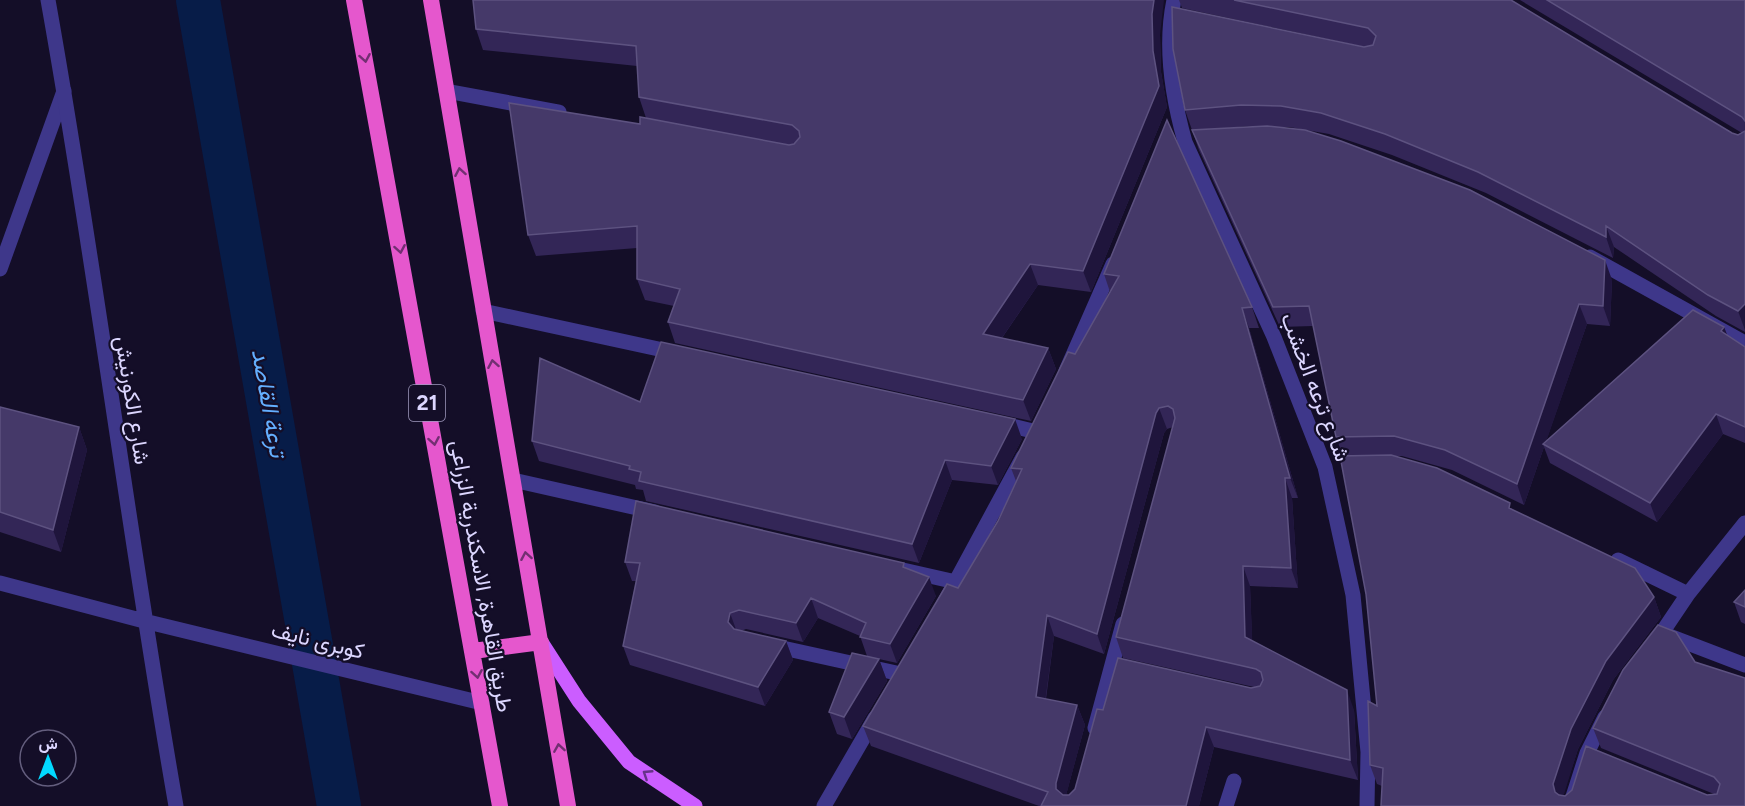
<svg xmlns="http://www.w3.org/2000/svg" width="1745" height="806" viewBox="0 0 1745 806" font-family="Figtree,Vazirmatn,sans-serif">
	<rect width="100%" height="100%" fill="#140e28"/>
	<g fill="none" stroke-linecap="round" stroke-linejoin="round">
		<path stroke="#071c48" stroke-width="44" d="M198,0l141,806"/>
		<path stroke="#3e378a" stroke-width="15" d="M446,91l113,21"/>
		<path stroke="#3e378a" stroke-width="15" d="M1174,0c-10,47 -2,96 11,142l89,195 51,130 28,128 15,157 -1,54
			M1590,257l155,86
			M0,269l64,-178
			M483,311l194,42
			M1066,371l47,-107
			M999,423l38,9
			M513,480l142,32
			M1618,560l70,34
			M903,570l53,12
			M943,605l80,-148
			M1664,634l81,31
			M1655,643l33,-49 57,-71
			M769,645l132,29
			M1095,728l28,-104
			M824,806l51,-88
			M1226,806l8,-25
			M1570,806l17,-53 18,-36"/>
		<path stroke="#3e378a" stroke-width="15" d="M48,0c48,268 81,538 128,806
			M0,583l144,38 338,82"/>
		<path stroke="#cb5dff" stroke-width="15" d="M541,642l38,59 50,61 66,44"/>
		<path stroke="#e557cd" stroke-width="16" d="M354,0l146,806
			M431,0l137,806
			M473,651l68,-9"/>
	</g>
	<path fill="#332657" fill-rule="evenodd" d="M1179,0h332l221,133 6,2 4,-2 -222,-133h225v332l-29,-16 -102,-69 -1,11 -127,-65 -94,-38 -63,-21 -40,-7h-12l335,153 -2,46 -23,-2 -41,117 178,-114 3,8 18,12v96l-22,-9 -66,88 -107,-59 -6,-16 -20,58 -72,-35 -50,-14h-9l119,53 142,88 7,20 -48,63 -35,69 -15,46h144l7,-1 -113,-46 -8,-20 30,-58 122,136 -363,-20 -5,-2 -7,-19 7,-59 -11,-112 -23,-138 -7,-19 -23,-111 -33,1 -81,-177 -14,-40 180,-63 -183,-39zM1249,126h8l-29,2z
		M476,29l684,6 1,37 6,35 -76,185 -53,-7 -36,53 46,10 8,21 -25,52 -356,-78 -7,-21 6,-16 -29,-6 -8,-21v-31l-101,8 -8,-21 118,-117 -7,-21 -2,-31 -154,-16z
		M1167,120l85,187 7,21h-10l49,170h-6l6,90 -48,-2 2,54 102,70 4,70 -144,-33 -15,59h-160l-168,-60 -8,-20 95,-138 40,-67 18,-40 -5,-13 99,-176 -6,-18zM1173,427l-57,210 7,21 131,29 -151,23 -28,79 -6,6h-3l19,-70 -8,-20 -31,-6 8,-63 50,18 60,-221 3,-4z
		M640,402l382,37 -24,46 -46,-5 -33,83 -273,-62 -3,-11 -7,-1 -1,-4 -96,-24 -7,-20z
		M0,407l79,20 8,23 -26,102 -61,-20z
		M625,562l281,6 30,28 -39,67 -18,-4 8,22 -35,58 -15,-5 -8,-22 38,-56 -7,-20 -42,-18 -15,24 -57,-13 -5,2 45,10 7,19 -28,46 -135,-41 -7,-19 13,-65h-4z
		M1745,590v34l-4,-2 -7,-20z"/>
	<path fill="#1f153c" d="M1154,0h10l-4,35 1,37 6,35 -76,185 -8,-21 70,-220 -1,-37z
		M1606,226l8,21 -1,11 -7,-21z
		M1605,260l7,20 -2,46 -7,-20z
		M1030,264l8,21 -48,70 -7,-21z
		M1579,304l8,20 -42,121 -2,-1 1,3 -20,58 -7,-21z
		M1745,304v26l-7,-19z
		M1242,308l7,20 49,170 -8,-20z
		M1724,327l8,20 -11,-16z
		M1048,348l8,21 -25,52 -8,-21z
		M1159,408l8,21 -3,4 -60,221 -7,-20 59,-221z
		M1716,414l7,20 -66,88 -7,-19z
		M1015,419l7,20 -24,46 -7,-19z
		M79,427l8,23 -26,102 -8,-22z
		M945,460l7,20 -33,83 -7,-19z
		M1285,478l7,20 6,90 -7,-20z
		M1243,566l7,20 3,71 -8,-20z
		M929,577l7,19 -39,67 -7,-19z
		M1654,597l7,20 -48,63 -35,69 -17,55 -6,-12 -2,-8 18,-55 35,-68z
		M811,598l7,20 -15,24 -7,-19z
		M730,613l7,19 -9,-10z
		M1047,615l7,21 -11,81 -7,-20z
		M786,641l7,19 -28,46 -7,-19z
		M879,659l8,22 -35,58 -8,-22z
		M1347,690l7,20 4,70 -8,-20z
		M1077,705l8,20 -21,78 -8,-14v-6z
		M1206,727l8,20 -15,59h-13z"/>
	<path fill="#453969" stroke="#5d5280" stroke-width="1.5" fill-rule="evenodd" d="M473,0h681l-2,14 1,37 6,35 -76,185 -53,-7 -47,70 65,14 -25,52 -355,-78 12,-33 -43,-10v-53l-109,9 -19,-132 131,21v-7l149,28 5,-1 6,-7 -1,-6 -7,-6 -153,-28 -3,-51 -160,-17z
		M1234,0h277l221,133 6,2 7,-4v173l-7,7 -30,-16 -102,-69v11l-128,-65 -93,-38 -64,-21 -40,-7 -40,-1 -56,5 -12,-61 -1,-42 192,40 9,-2 3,-9 -8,-8z
		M1547,0h198v121l-3,-4z
		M1167,120l85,187 -10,1 48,170h-5l6,90 -48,-2 2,71 102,53 3,70 -144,-33 -20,79h-145l7,-14 -185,-66 84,-142 11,4 40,-67 24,-52 -11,-1 57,-116 7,2 44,-78 -15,-2zM1168,406l5,3 2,9 -59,219 140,32 5,3 2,8 -3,6 -9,2 -133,-30 -15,52 -6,-1 -22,80 -6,6h-6l-7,-6v-6l21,-78 -41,-8 11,-82 50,19 59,-221 3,-5z
		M1267,126l38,4 36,11 129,49 135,70 -2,46 -24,-2 -62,180 -72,-34 -51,-14 -58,1 -27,-131 -36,1 -81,-177z
		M1693,310l31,17 -3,4 24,16v80l-29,-13 -66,89 -107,-59z
		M661,342l354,77 -24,47 -46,-6 -33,84 -273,-63 2,-9 -12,-3 1,-3 -98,-25 8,-83 100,44z
		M0,407l79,20 -26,103 -53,-18z
		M1391,455l46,13 73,35 -1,5 126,60 19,29 -48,64 -35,68 -18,55 2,8 4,3 6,1 7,-6 14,-44 121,49 10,-1 3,-10 -6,-7 -121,-49 30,-58 35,-45 18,7 19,30 50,16v128h-364l2,-38 -13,-3 -2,-64 9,5 -11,-112 -26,-138z
		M636,501l268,62 -1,4 26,10 -39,67 -30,-7 6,-14 -55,-25 -15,25 -57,-13 -9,3 -2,9 6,7 52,12 -28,46 -135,-41 17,-83 -15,-1z
		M1745,590v17l-11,-5z
		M852,653l27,6 -35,58 -15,-5z"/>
	<defs><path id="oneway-chevron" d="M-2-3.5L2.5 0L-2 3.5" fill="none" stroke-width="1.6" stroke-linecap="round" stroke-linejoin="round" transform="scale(1.5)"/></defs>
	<g stroke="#722f72">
		<use href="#oneway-chevron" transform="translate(365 58) rotate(80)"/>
		<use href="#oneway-chevron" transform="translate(460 172) rotate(-100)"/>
		<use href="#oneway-chevron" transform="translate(400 249) rotate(80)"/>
		<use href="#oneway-chevron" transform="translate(493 364) rotate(-100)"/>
		<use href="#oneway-chevron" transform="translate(434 441) rotate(80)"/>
		<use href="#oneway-chevron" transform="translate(526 556) rotate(-100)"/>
		<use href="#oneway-chevron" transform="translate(477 674) rotate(80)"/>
		<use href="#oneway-chevron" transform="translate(559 748) rotate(-99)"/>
	</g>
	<use stroke="#663289" href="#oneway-chevron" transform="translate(647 774) rotate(-147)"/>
	<g text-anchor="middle" stroke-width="4.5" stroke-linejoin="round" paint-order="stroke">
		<rect fill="#140e28" stroke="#a09abe" stroke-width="1.5" x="409" y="385" width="36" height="36" rx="4.5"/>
		<g font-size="21" font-weight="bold" fill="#dcd6ff">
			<text x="427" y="410">21</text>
		</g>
		<g font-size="22" fill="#dcd6ff" stroke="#140e28">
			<text transform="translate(1316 387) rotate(69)" y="8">شارع ترعه الخشب</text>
			<text transform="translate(133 400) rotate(81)" y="8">شارع الكورنيش</text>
			<text transform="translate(482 576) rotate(80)" y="8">طريق القاهرة, الاسكندرية الزراعى</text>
			<text transform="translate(318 640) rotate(14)" y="8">كوبرى نايف</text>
		</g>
		<g font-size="24" font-style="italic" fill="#64afff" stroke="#140e28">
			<text transform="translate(269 403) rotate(80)" y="8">ترعة القاصد</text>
		</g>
	</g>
	<g transform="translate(48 758)"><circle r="28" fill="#140e28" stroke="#645e7e" stroke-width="1.5"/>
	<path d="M0-4.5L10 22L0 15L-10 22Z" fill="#02d9ff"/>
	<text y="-9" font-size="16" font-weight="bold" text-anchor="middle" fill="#dcd6ff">ش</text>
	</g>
</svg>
